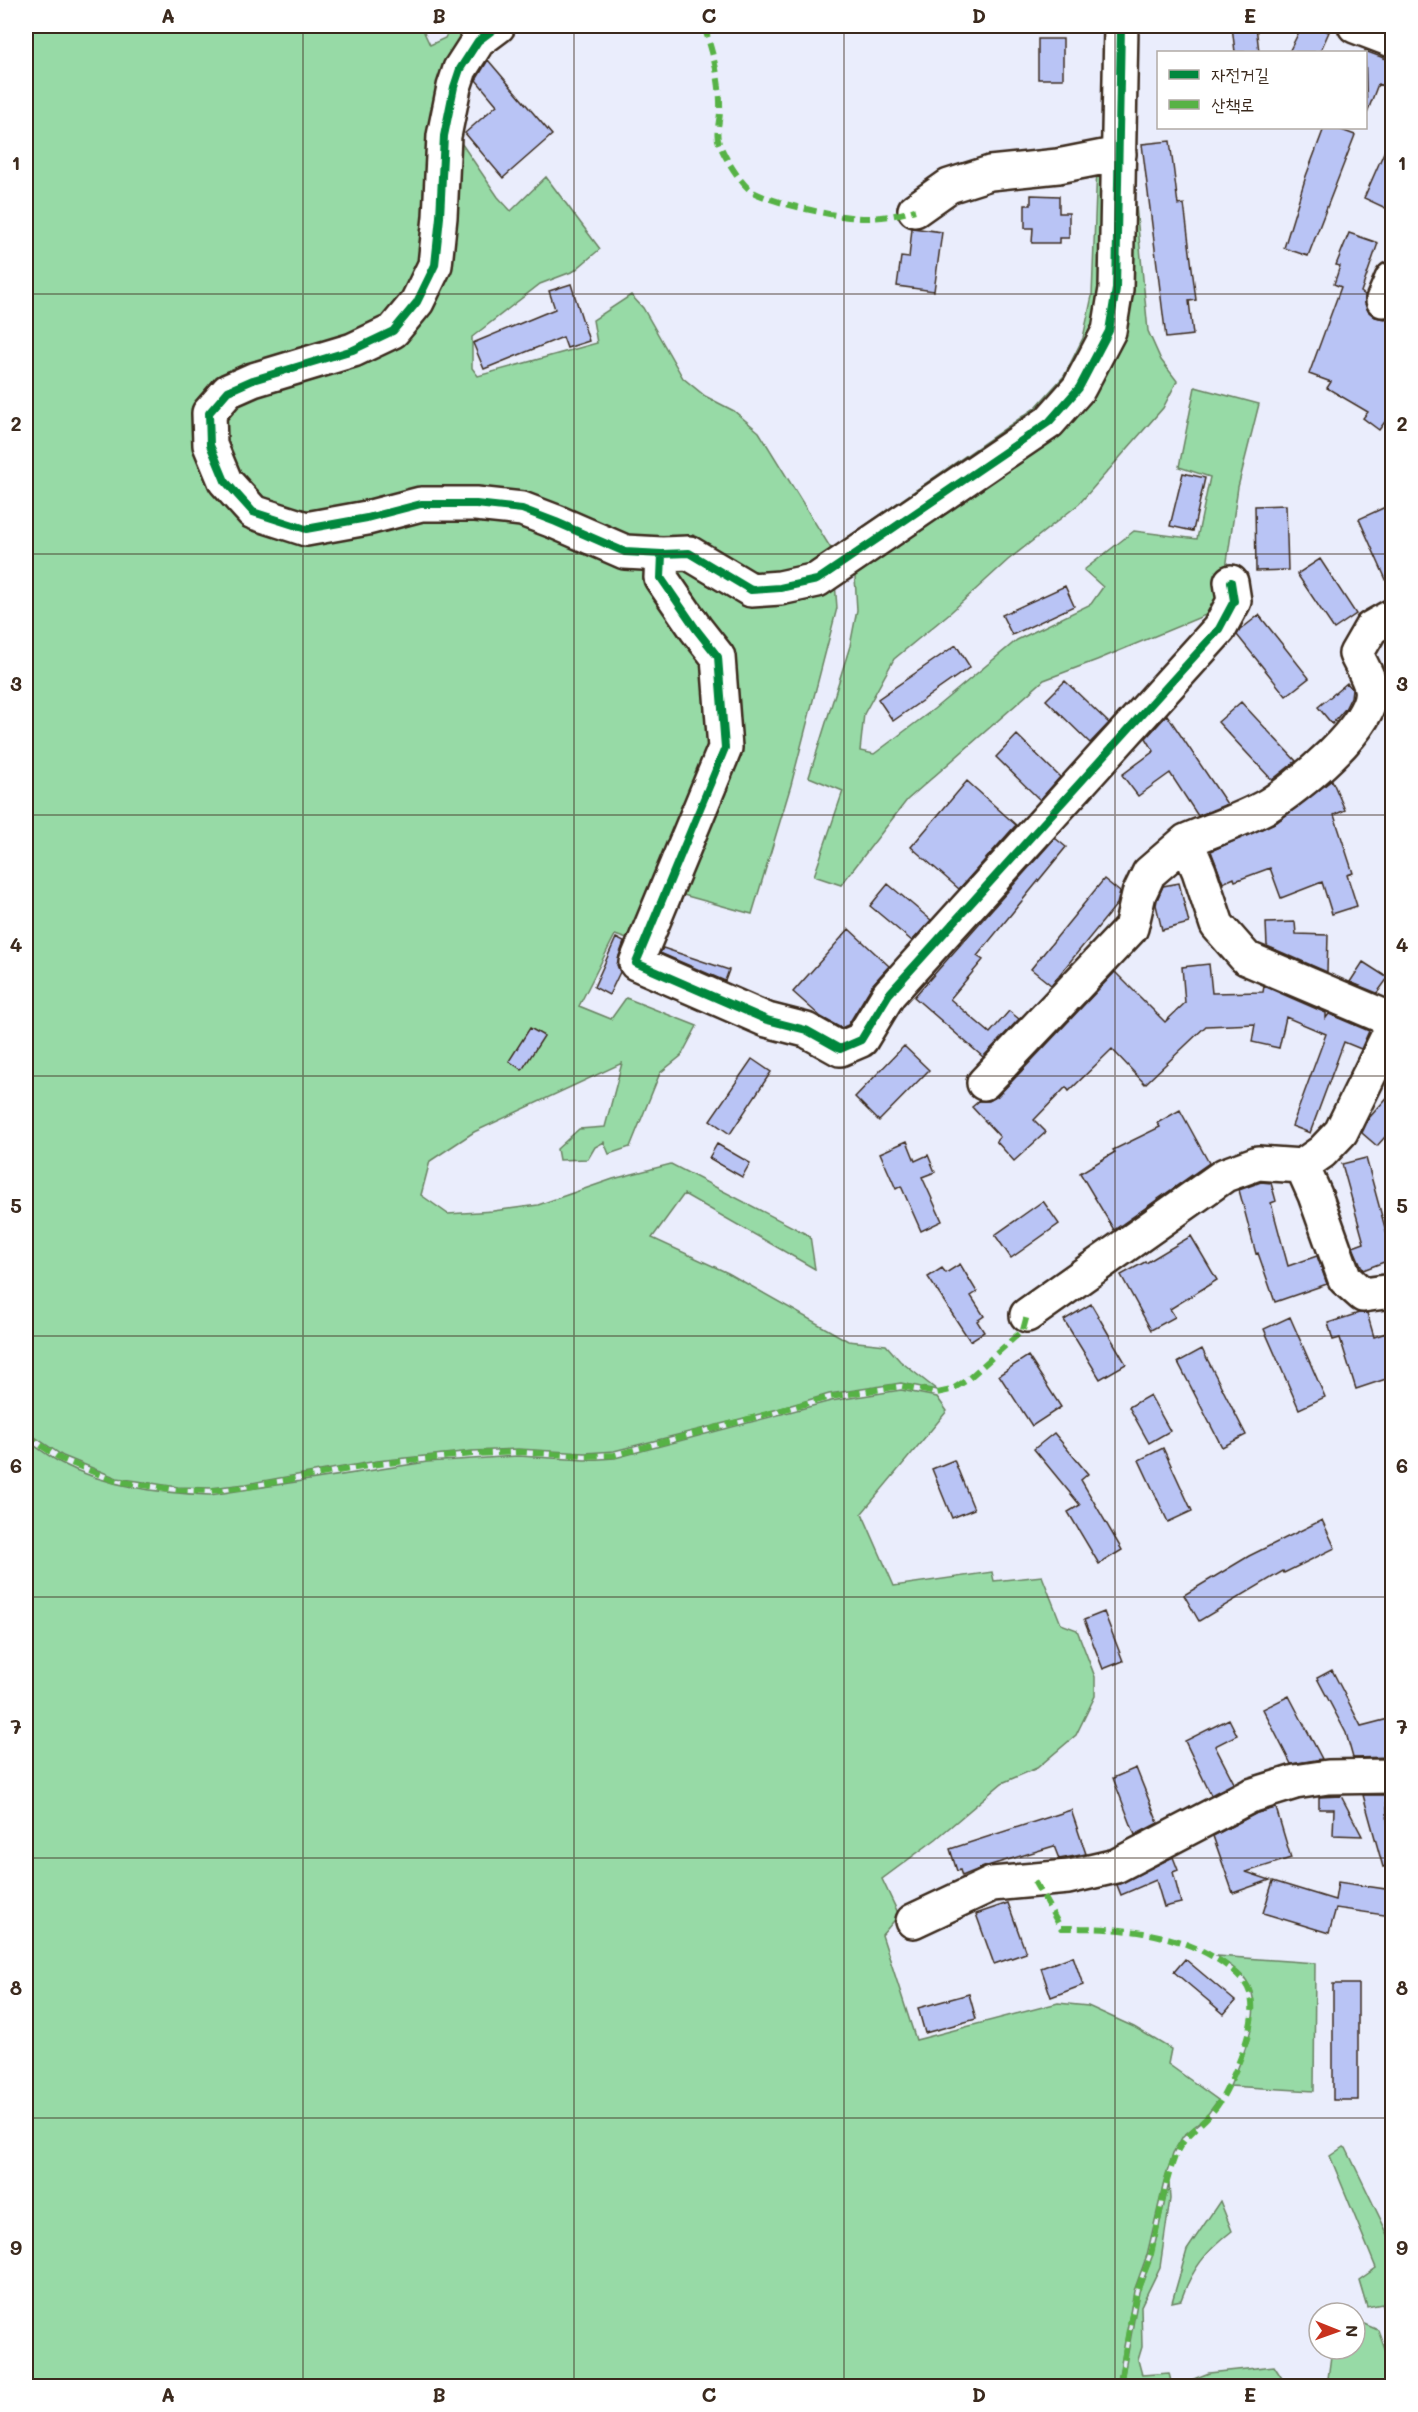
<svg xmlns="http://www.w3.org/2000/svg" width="1418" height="2412" viewBox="0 0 1418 2412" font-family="Mali,'Poor Story',sans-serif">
	<rect width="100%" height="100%" fill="#eaedfc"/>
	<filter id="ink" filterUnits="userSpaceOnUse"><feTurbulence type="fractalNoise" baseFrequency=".0167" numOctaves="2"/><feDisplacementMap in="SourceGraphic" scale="12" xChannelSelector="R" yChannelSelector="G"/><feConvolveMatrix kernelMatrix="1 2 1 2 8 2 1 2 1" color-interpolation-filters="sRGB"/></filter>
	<g filter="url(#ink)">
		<path fill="#97daa6" stroke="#698262" stroke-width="1.5" d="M26,26h395l9,19 15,-7 6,-12h35l-30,31 -10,31 -12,88 -5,82 -2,12 -10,24 -13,19 -17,17 -36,13 -98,30 -33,12 -17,27 2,37 12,39 13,17 14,11 18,9 23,7h28l112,-24 52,1 46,5 45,14 -3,-3 -1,-9c-43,-13 -103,-26 -148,-19 -22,4 -43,13 -65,18 -38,8 -89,3 -113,-29 -9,-11 -12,-24 -16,-37 -7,-22 -9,-32 9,-49 25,-22 56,-24 86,-35 25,-9 78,-24 95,-43 5,-5 7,-14 11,-20 27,-54 23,-118 26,-177l49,72 13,14 35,-34 54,72 -26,22 -34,13 -68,53v31l6,8 119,-33 -4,-23 38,-25 12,13 40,70 22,18 29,15 25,21 79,128c-22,11 -57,30 -83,23 -20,-6 -47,-35 -63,-38 -9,-1 -19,0 -28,0l-11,16 5,27 39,56 12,25 8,58 -3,32 -78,183 -21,-7 -36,71 32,13 15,-21 71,28 -16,30 -21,17 -30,74 -21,7 -5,-12 -9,5 -7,12 -29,1 -2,-11 22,-20 26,-2 17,-64 -148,69 -44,29 -9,34 27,19 45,-3 45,-6 75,-26 58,-15 139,72 5,33 -131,-75 -32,44 76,35 120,68 38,4 14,16 37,29 -36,-7 -72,11 -65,19 -150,38 -29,2 -67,-4 -46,2 -95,10 -131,23 -36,4 -32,-1 -61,-9 -54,-22 -37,-25z
			M1113,165l-5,129 -34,93 -227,163 -6,-8 195,-135 28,-31 19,-38 9,-42 5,-130z
			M1125,194l10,1 13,136 13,29 16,21 -14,27 -84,96 -71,56 -57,52 -57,47 -30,55 -4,37 14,3 60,-45 83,-69 74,-36 12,-17 -19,-17 50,-39 63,8 13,-62 -31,-10 16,-80 64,17 -21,83 -18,122 -123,51 -53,20 -137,120 -66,85 -27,-9 29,-85 -34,-14 41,-131 7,-36 -3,-50 230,-164z
			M689,569l146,13 2,26 -46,177 -39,129 -76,-21 55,-140 -47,-151 -8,-32z
			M901,1390l36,7 10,14 -85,102 32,73 98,-14 2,9 48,-5 19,48 16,6 18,47v19l-19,39 -39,33 -35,15 -66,56 -54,40 17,36 -17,20 34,105 142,-37 30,3 46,21 37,22 -3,15 50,36 -13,18 -22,18 -10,17 -9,29 -17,73 -13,36 -17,95h-1091v-946c11,7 22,16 35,23 46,24 97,30 149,32l217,-33 91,-6 67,4 30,-2 216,-57z
			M1217,1956l98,7 -1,128 -84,-5c12,-26 36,-80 16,-106 -7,-10 -20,-17 -29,-24z
			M1343,2147l3,1 46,95v86l-10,-25 -15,3 -8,-27 17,-12 -46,-112z
			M1169,2183l1,16 -10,68 -19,39 1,41 -4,13 4,15 27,-2 3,13h-50l17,-94 13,-35z
			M1220,2201l12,30c-26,20 -40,38 -51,69l-9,2 15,-52z
			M1355,2320l23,10 8,22 6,1v32l-65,1 4,-30 15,-7h9z
			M1274,2366l13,20h-111l33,-13z"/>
		<path fill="#b9c4f5" stroke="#3b2a1e" stroke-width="1.5" d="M1232,26h24l3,26h-24z
			M1302,26h13l14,6 -9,20h-31z
			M1038,39h25v40h-25z
			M1365,51l27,10v8l-6,18 -8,-3 -11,29z
			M488,60l64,75 -49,43 -38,-45 32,-28 -21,-25z
			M1324,128h12l19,7 -47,121 -24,-8 22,-72z
			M1392,134v77l-28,-13z
			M1170,141l8,64 6,-1 12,96 -7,1 4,34 -27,3 -24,-194z
			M1031,195l28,1v17h10v25h-9v5h-28l1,-15h-8v-23h6z
			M912,228l30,4 -8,59 -37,-5 4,-29 8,1z
			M1349,233l29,10 -17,49 4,3v8l3,8 7,6 10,2 7,-3v96l-13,18 -16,-12 5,-6 -41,-24 4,-6 -22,-8 32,-87 -7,-3 6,-18 -4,-1z
			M571,284l18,57 -22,7 -4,-11 -79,32 -11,-26 82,-34 -6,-18z
			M1183,473l22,5 -12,53 -23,-5z
			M1392,504v89l-33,-74z
			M1286,505l2,65 -32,1 -1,-65z
			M1320,559l36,55 -22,15 -37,-55z
			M1065,586l9,20 -62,29 -10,-20z
			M1259,615l50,63 -23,18 -49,-61 3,-5z
			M956,645l14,22 -77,54 -15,-22z
			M1065,681l44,42 -19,20 -44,-43z
			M1347,683l5,6 -1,8 -6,12 -13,15 -14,-17z
			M1241,702l55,59 -24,19 -54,-58z
			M1167,715l60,89 -29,12 -28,-43 -32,23 -16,-21 32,-24 -8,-13z
			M1017,735l43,42 -20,23 -44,-43z
			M1332,780l13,30 -11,5 19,58 -6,2 10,31 -25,8 -10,-32 -41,16 -11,-30 -35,13 -1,-3 -11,5 -12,-32 66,-29z
			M967,781l49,44 -57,64 -48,-42z
			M1055,838l11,9 -89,109 6,4 -33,39 40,34 19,-22 10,8 -36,38 -69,-60z
			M1104,879l16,13 -3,12 -66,81 -20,-16z
			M1179,883l10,40 -27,7 -6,-25 1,-5 6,-14z
			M888,884l43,36 -19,21 -42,-35z
			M1295,922l1,12 32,1 -1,37 -60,-26 -1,-23z
			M849,929l40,37 -16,18 -25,41 -7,3 -20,-11 -28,-25z
			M616,938l8,4 -5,14 -2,9 3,7 -11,23 -15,-8z
			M663,948l66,22 -4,11 -65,-28z
			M1363,962l25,16 -11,15 -27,-11z
			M1209,964l3,29 51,-1 1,-6 62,27v5l3,-4 40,17 -8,18 -17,-7 -34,91 -18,-7 34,-92 -40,-17 -7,31 -27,-6 3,-18 -49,2 -61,58 -33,-35 -43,42 -3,-4 -32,33 12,12 -32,29 -18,-20 4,-4 -28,-30 7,-6h10l9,-5 117,-124 50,50 20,-19 -3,-36z
			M530,1028l14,8 -22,34 -13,-9z
			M904,1046l25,24 -50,51 -24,-24z
			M752,1059l19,13 -41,62 -20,-14z
			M1392,1092v37l-15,17 -15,-13 7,-15z
			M1180,1110l29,53 -95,67 -34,-57 35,-21 -2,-2 47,-23 -3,-4z
			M907,1141l8,20 13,-6 7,17 -13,5 20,44 -21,10 -20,-45 -5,3 -16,-36z
			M717,1144l33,19 -8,14 -33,-19z
			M1366,1158l21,77 5,-2v26l-29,11 -10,-23 11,-4 -22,-79z
			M1261,1182l10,1 5,18 -5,2 17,63 29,-10 10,28 -52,18 -17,-49 -2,1 -17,-64z
			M1043,1201l16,23 -48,34 -16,-23z
			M1191,1236l26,44 -47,29 5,8 -24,13 -30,-55 24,-13 1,1z
			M960,1264l17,28 -6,4 13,20 -7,5 7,11 -14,9 -42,-64 14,-9 4,5z
			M1091,1304l35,60 -26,15 -36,-59z
			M1359,1313h8l7,24 18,-6v46l-36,12 -16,-51 -7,2 -5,-17z
			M1290,1317l35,80 -26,12 -35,-80z
			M1202,1349l44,86 -24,12 -44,-85z
			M1028,1356l33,51 -29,19 -33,-51z
			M1150,1395l20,36 -21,12 -20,-36z
			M1054,1433l34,41 -7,6 41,70 -23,14 -31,-52 12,-7 -46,-56z
			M1163,1448l29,63 -24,11 -29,-62z
			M954,1460l20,49 -22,9 -20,-49z
			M1322,1520l13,28 -51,25 -1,-2 -84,50 -15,-26 65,-39z
			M1104,1612l19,49 -20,8 -19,-49z
			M1332,1670l29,56 31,-8v39l-39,1 -7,-25 -29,-55z
			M1289,1696l33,63 -31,5 -28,-55z
			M1229,1719l8,16 -22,11 19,37 -23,12 -26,-54z
			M1136,1768l22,55 -23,12 -22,-57z
			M1363,1795h23l4,70 -7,2z
			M1341,1796l21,40 -29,-1 1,-26h-15v-12z
			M1276,1808l15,50 -45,14 24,8 -37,13 -20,-57 44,-23z
			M1071,1810l15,44 -27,5 -5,-13 -70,21 -22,9 -2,-6 -3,1 -7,-22z
			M1173,1857l5,13 -5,2 8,31 -17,4 -8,-27 -35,15 -4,-10z
			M1273,1881l62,19 3,-18 54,8 -1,26 -55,-8 -7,25 -66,-20z
			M1008,1903l18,50 -32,11 -18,-50z
			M1073,1956l10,29 -32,12 -10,-29z
			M1185,1959l50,42 -11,13 -50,-42z
			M1333,1984h25v116h-25z
			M969,1994l7,25 -51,14 -7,-25z"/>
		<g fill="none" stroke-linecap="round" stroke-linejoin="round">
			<g stroke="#3b2a1e" stroke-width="38">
				<path id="minor" d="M498,26l-20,15 -18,28 -6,18 -10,49 -4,81 -5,48 -18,37 -24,29 -40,19 -100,30 -25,11 -19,22 1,32 15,36 28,31 53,17 61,-11 54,-14h55l46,5 34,13 69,30 37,2
					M1121,26l-5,263 -7,42 -30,57 -30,34 -232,158 -37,8 -29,2 -62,-37 -27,1 -1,24 35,51 22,28 7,91 -89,215 131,57 39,10 34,19 21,-9 28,-46 330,-365 15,-28 -3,-19
					M1355,26l37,14
					M915,210l34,-24 41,-13 68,-7 61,-12
					M1383,300l9,-21
					M1392,616l-21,12 -15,26c5,11 13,23 15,34 6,36 -77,102 -104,118 -25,14 -55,24 -81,35l13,30 18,54 29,33 146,62
					M984,1083l147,-155 8,-34 10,-21 37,-32
					M1302,1166l13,29 30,84 18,16 29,-4
					M1027,1315l198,-140 33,-12 44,3 20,-14 19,-20 51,-104
					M913,1921l79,-37 76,-7 48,-11 134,-70 45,-14 33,-5 64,-1"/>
			</g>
			<use href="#minor" stroke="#fff" stroke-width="33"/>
			<path stroke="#57b245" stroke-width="6" stroke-dasharray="12 6" stroke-linecap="butt" d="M704,26c9,27 17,56 16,85 0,10 -5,23 -1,32 5,13 22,42 34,49 23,12 86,26 112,26 18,0 33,-3 50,-8
				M26,1435l35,24 55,22 62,9 32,1 37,-4 131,-23 94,-10 46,-2 67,4 30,-1 215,-58 71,-11 36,7 14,-3 16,-10 56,-50 4,-15
				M1034,1881l27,47c56,0 113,2 162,35 12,9 25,18 28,34 7,26 -17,80 -30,103 -13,22 -37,33 -46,56 -12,32 -16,65 -24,98 -4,13 -10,25 -14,38 -8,31 -12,63 -17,94"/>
			<g stroke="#fff" stroke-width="11">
				<path id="cycleway" d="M498,26l-20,15 -18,28 -6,18 -10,49 -4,81 -5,48 -18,37 -24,29 -40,19 -100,30 -25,11 -19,22 1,32 15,36 28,31 53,17 61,-11 54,-14h55l46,5 34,13 69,30 37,2
					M1121,26l-5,263 -7,42 -30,57 -30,34 -232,158 -37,8 -29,2 -62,-37 -27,1 -1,24 35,51 22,28 7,91 -89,215 131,57 39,10 34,19 21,-9 28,-46 330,-365 15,-28 -3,-19"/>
			</g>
			<use href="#cycleway" stroke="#00873e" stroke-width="8"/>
		</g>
	</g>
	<path fill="none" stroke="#3b2a1e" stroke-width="1.5" stroke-opacity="0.55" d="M303,26v2360M574,26v2360M844,26v2360M1115,26v2360M26,294h1366M26,554h1366M26,815h1366M26,1076h1366M26,1336h1366M26,1597h1366M26,1858h1366M26,2118h1366"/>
	<rect width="1418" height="2412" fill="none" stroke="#fff" stroke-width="66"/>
	<rect x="1157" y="51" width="210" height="78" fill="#ffffff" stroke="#b1aaa5" stroke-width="1.5"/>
	<rect x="1169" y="70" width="30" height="9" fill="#00873e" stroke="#b1aaa5" stroke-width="1.5"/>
	<text x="1211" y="81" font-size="18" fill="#3b2a1e">자전거길</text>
	<rect x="1169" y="100" width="30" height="9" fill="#57b245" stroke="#b1aaa5" stroke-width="1.5"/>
	<text x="1211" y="111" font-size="18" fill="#3b2a1e">산책로</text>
	<g transform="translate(1337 2331) rotate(91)"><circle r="28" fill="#ffffff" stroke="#b1aaa5" stroke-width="1.5"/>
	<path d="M0-4.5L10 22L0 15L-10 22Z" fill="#c8321e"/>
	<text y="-9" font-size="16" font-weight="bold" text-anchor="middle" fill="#3b2a1e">N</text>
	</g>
	<rect x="33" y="33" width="1352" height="2346" fill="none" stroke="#3b2a1e" stroke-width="2"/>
	<g font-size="20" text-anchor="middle" font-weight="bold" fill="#3b2a1e">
		<text x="168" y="23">A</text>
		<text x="439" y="23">B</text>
		<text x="709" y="23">C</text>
		<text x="979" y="23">D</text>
		<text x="1250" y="23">E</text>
		<text x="16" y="170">1</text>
		<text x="1402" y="170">1</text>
		<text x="16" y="431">2</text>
		<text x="1402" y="431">2</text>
		<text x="16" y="691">3</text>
		<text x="1402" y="691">3</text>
		<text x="16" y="952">4</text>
		<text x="1402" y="952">4</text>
		<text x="16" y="1213">5</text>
		<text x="1402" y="1213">5</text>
		<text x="16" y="1473">6</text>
		<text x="1402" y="1473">6</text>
		<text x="16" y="1734">7</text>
		<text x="1402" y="1734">7</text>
		<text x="16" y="1995">8</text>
		<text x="1402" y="1995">8</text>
		<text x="16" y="2255">9</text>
		<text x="1402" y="2255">9</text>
		<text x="168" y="2402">A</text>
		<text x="439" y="2402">B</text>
		<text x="709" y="2402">C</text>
		<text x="979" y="2402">D</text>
		<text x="1250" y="2402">E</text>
	</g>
</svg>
